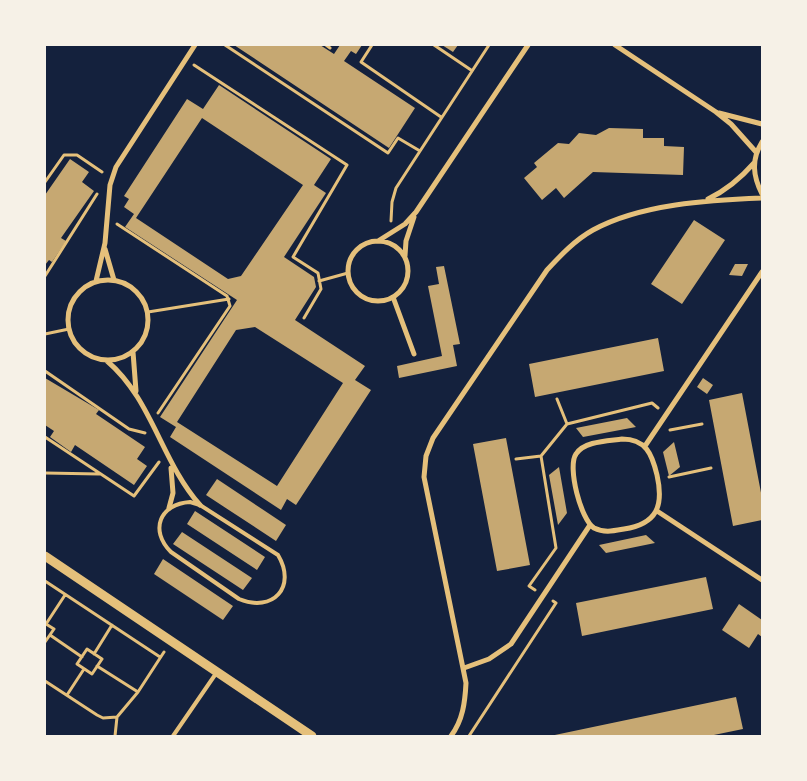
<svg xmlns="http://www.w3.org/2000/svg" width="807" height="781" viewBox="0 0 807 781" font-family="'Source Sans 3',sans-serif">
	<rect width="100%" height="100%" fill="#14213d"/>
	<path fill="#c6a872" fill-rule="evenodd" d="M234,45h86l14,9 6,-9h22l-6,9 -5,-3 -7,10 71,47 -26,40z
		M442,45h16l-5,7z
		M219,85l112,74 -17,26 12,8 -42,64 30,20 2,10 -21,33 70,46 -10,14 16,10 -75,115 -9,-6 -6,11 -111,-73 6,-10 -16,-10 77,-117 -112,-73 9,-13 -10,-7 5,-8 -5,-3 63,-97 16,10zM202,118l101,67 -62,91 -13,3 -92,-61zM255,327l88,56 -66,103 -100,-64 59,-92z
		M609,128l34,1v9h21v8l20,1 -1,28 -90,-3 -29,26 -8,-10 -14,12 -18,-22 13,-11 -3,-4 24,-20 11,1 10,-11 17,2z
		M70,159l19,13 -7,10 12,9 -33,47 5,3 -14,21 -3,-2 -4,5v-70z
		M694,220l31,20 -43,64 -31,-20z
		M735,264h13l-6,12 -13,-1z
		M444,266l16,78 -7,1 4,21 -58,12 -2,-12 45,-10 -14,-70 11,-2 -3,-17z
		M658,338l6,33 -129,26 -6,-33z
		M45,378l54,32 -3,4 49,33 -8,12 10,7 -13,19 -59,-40 -4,7 -21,-15 4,-6 -9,-6z
		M703,378l10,7 -6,9 -10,-7z
		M742,393l20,105v22l-29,6 -24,-126z
		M627,418l9,9 -53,10 -7,-9z
		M506,438l24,127 -33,6 -24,-127z
		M674,442l6,25 -11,9 -6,-24z
		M559,467l8,46 -9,12 -9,-50z
		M217,479l69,46 -10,16 -70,-46z
		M195,511l70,46 -8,13 -70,-46z
		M182,532l70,46 -9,12 -70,-46z
		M646,535l9,8 -49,10 -7,-8z
		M163,559l70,47 -10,14 -69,-46z
		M706,577l7,32 -131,27 -6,-33z
		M739,604l23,16v17l-4,-3 -9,14 -27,-18z
		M736,697l7,32 -34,7h-159z"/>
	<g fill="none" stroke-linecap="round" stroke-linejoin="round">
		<path stroke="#e5c07b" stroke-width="3" d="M225,45l163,108 10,-15 22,13
			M326,45l4,3
			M372,45l-11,17 80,55
			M434,45l37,25
			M194,65l153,100 -54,92 25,16 3,16 -17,29
			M45,182l19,-27h13l25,17
			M391,221l1,-19 4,-14 93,-143
			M117,224l110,72 3,10 -72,107
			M45,276l52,-82
			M319,281l29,-8
			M148,312l81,-13
			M45,334l24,-5
			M45,371l84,58 16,4
			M557,399l10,25
			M670,430l32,-6
			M45,437l89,59 25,-34
			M516,459l25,-3
			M45,473l54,1
			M669,477l42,-9
			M45,581l115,76
			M535,590l-6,-4 27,-38 -15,-92 26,-32 85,-21 6,5
			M46,624l19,-29
			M50,635l32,22
			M45,642l9,-13 -8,-5
			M87,649l15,10 -10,15 -15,-10z
			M94,654l18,-29
			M97,666l41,26
			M45,681l52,34 6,3 14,-1 21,-25 26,-40
			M67,695l17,-26
			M115,736l2,-19
			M469,736l87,-133 -3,-2"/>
		<path stroke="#e5c07b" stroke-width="4" d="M190,502l10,3 78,50c19,32 -5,58 -39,44l-68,-47c-22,-22 -11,-48 19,-50z
			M173,736l44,-64"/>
		<path stroke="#e5c07b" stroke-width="5" d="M615,45l101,67 15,12 25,28
			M719,113l43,11
			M762,142c-11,18 -9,34 0,52
			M708,199c19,-9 32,-20 46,-36
			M378,241l27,-17 11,-12 112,-167
			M348 271a30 30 0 1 1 60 0a30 30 0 1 1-60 0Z
			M105,249l9,31
			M405,256l1,-15 8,-24
			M68 320a40 40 0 1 1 80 0a40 40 0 1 1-80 0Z
			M96,281l9,-38 5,-58 6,-18 79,-122
			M393,297l21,57
			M133,352l3,39
			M107,361c45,38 54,100 93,144
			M622,439c24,0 30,15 35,36 7,31 0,49 -33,54 -11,2 -20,4 -30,-1 -13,-8 -27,-61 -18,-74 8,-13 32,-13 46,-15z
			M645,446l117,-174
			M169,508l4,-15 -2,-25
			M657,511l105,69
			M464,668l25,-9 22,-15 79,-119
			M451,736c12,-16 14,-34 15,-53l-42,-206 2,-21 7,-18 114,-168c14,-15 28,-30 46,-40 48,-26 116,-30 169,-32"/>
		<path stroke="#e5c07b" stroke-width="9" d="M45,556l267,180"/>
	</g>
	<rect width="807" height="781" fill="none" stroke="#f6f1e7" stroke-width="92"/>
</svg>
